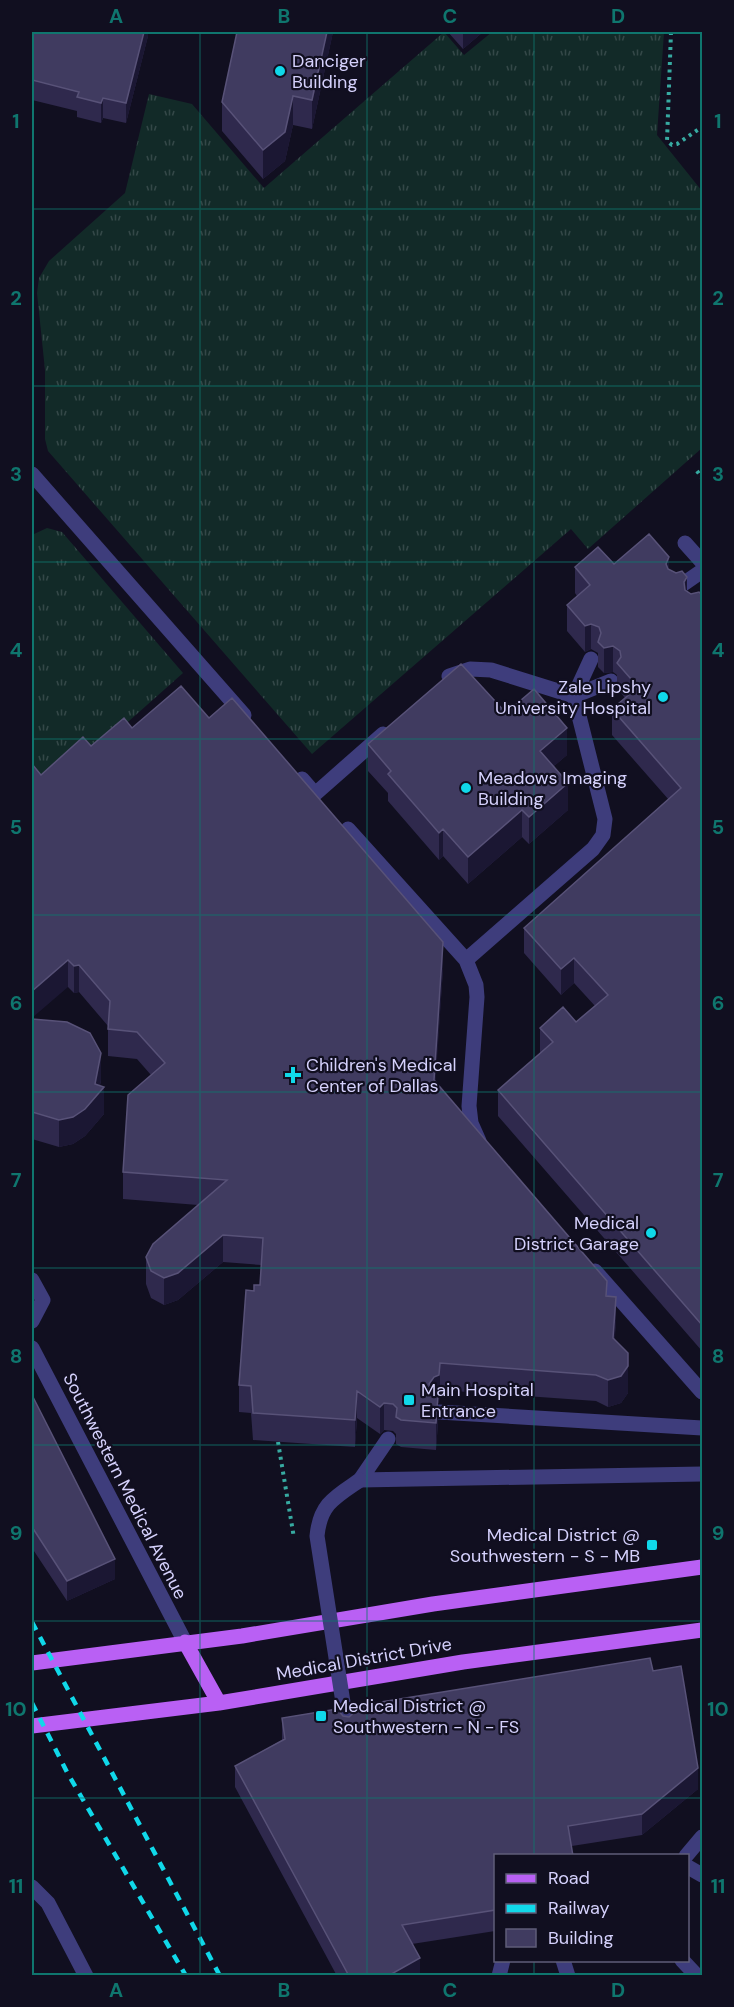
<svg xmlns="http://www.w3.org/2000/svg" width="734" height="2007" viewBox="0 0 734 2007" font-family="'DM Sans',sans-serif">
	<defs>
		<pattern id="grass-tufts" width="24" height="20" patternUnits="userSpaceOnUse" patternTransform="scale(1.5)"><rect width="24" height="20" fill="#122a28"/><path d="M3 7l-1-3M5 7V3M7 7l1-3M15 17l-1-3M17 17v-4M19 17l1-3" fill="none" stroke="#344848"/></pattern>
	</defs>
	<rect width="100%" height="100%" fill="#110f20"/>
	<path fill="url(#grass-tufts)" d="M444,32l20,23 28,-23h172l-7,103 45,56v257l-114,101 -17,-20 -259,225 -264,-303 -3,-12v-69l-8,-77 2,-15 10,-17 76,-68 24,-99 43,10 72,84z
		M47,528l15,4 121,141 -135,120 -16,-19v-239z"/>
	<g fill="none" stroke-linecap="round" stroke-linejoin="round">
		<path stroke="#37aaa1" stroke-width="4" stroke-dasharray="3 4.5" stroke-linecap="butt" d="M671,32l-4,109 5,4 5,-1 25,-17
			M697,471l5,7"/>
		<path stroke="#3e3d7c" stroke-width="15" d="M32,474l212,241
			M685,543l17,19
			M676,589l26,-18
			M449,676l21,-7 21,1 83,26 37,-15
			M302,779l13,15 68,-60
			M348,829l118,131 10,25 1,12 -8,109 2,17 8,18
			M466,960l127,-111 10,-14 2,-16 -31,-123 17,-37
			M595,1271l107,121
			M32,1280l11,20 -11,21
			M32,1348l153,294
			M439,1412l263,16
			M360,1480l342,-6
			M360,1480l28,-41
			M686,1856l16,-19
			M688,1867l14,8
			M32,1887l16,16 38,73
			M563,1960l5,16
			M682,1960l15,16
			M499,1976l4,-16"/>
		<path stroke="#b960f4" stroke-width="15" d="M185,1642l34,61
			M32,1663l210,-27 191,-32 269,-37
			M32,1726l187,-23 244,-41 239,-32"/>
		<path stroke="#10d8e9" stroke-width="4.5" stroke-dasharray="9 8" stroke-linecap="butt" d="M32,1622l188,354
			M32,1703l36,71 118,202"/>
		<path stroke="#37aaa1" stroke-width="4" stroke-dasharray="3 4.5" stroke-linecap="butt" d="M278,1442l16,96"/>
		<path stroke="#3e3d7c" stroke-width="15" d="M347,1728l-30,-192c3,-32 18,-39 43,-56"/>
	</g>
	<path fill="#2f294d" d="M32,32h116v4l-22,87 -23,-5 -2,5 -24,-6v-6l-45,-11z
		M333,32l-21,97 -19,-4 -8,36 -22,18 -41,-48v-29z
		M448,32h35l-20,17z
		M614,564l55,6 18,21 4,3 11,1v756l-204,-235v-26l42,-37v-25l36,-6 19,-16 -21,-23 -13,12 -37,-42v-25l145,-128 -57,-65v-26l13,-11 -8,-10v-13l-4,-3 -9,1 -6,-6v-14l-7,-4 -6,3 -18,-21v-26l10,-9 -2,-3v-26z
		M506,713l61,42 -13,11 14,44 -39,34 -7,-7 -54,47 -25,-28 -4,4 -51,-59v-8l-20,-22v-27z
		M209,718l234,251 -8,114 172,213 9,28 -2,16 14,53 -7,10 -13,4 -12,-6 -156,-11 -1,12 -1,1v19l-2,28 -35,-3 -5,-3v-10l-3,-3 -9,-1 -4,4 -23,-16 -2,29 -102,-7 -2,-27 -12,-1v-27l15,-94 6,-6 1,-20 -38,-3 -45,38 -14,5 -13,-7 -5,-14v-27l52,-52 -75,-6v-27l28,-97 -14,-16 -29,-3v-30l-29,-34 -5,1 -6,-6 -27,-212 50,-29 41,-18z
		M32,1019l69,61 -1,6 4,28 -19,22 -12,8 -14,3 -27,-8z
		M32,1395l83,184 -48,22 -35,-53z
		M653,1671l45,118 -56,46 -70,11 -77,10v75l-83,13 8,32h-83l-102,-189v-21l47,-26v-22l67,-1z"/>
	<path fill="#1b1733" d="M144,32h4v4l-22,87v-20z
		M327,32h6l-21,97v-29z
		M463,32h20l-20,17z
		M293,96v29l-8,36 -22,18v-29z
		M103,98v20l-2,5v-20z
		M669,557v25l-3,-18z
		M687,577v25l-3,-20z
		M591,624v25l-6,3v-26z
		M613,646v26l-9,1v-25z
		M567,728v27l-27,23v-27z
		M568,783v27l-39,34v-27z
		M522,810v27l-54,47v-27z
		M443,829v27l-4,4v-27z
		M443,942v27l-9,138v-27z
		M574,958v25l-13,12v-26z
		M68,960v27l-36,31v-27z
		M79,965v27l-5,1v-27z
		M101,1053v27l-3,14 6,-7v27l-19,22 -12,8 -14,3v-27l36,-36z
		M223,1235v27l-45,38 -14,5v-27z
		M616,1297v27l-3,41v-27z
		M440,1363v27l-1,12 -1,1v19l-2,28v-27l-2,-19 -5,-20z
		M628,1366v27l-7,10 -13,4v-27z
		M357,1391v27l-2,29v-27z
		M384,1403v27l-4,4v-27z
		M115,1559v20l-48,22v-20z
		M698,1768v21l-56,46v-21z
		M420,1958v18h-32z"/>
	<path fill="#403b60" stroke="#585278" stroke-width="1.5" d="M32,32h112l-18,71 -23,-5 -2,5 -24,-6 2,-5 -47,-12z
		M237,32h90l-15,68 -19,-4 -8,36 -22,18 -41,-48z
		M649,534l20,23 -3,7 2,5 8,4 6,-2 5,6 -3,5 1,8 6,4 8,-2 3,3v730l-204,-235 55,-48 -13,-14 23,-21 13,15 32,-27 -34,-37 -13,11 -37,-41 157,-140 -69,-79 26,-22 -21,-24 4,-6 -1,-6 -7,-5 -9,2 -6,-6 3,-9 -2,-6 -8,-3 -6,2 -18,-21 23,-20 -15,-18 23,-20 16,17z
		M461,664l45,49 28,-24 33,39 -27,23 28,32 -39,34 -7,-7 -54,47 -25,-28 -4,4 -51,-59 3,-3 -23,-27z
		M181,686l28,32 23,-20 211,244 -9,138 173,201 -1,15 10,1 -3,41 15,15v13l-7,10 -13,4 -12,-5 -156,-12 -1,12 -5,2 -5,7 2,6 7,5 -2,28 -35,-3 -5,-3 1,-9 -4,-4 -9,-1 -4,4 -23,-16 -2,29 -102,-7 -2,-27 -12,-1 7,-95 8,1v-6h6l3,-47 -40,-3 -45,38 -14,5 -13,-7 -5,-14 7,-13 74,-64 -104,-8 5,-77 37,-32 -28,-31 -29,-3 2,-28 -31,-36 -5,1 -6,-6 -36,31v-227l9,11 42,-38 8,9 33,-28 8,10z
		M32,1019l35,3 23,11 11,20 -6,31 9,3 -19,22 -12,8 -14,3 -27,-8z
		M32,1395l83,164 -48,22 -35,-54z
		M650,1658l3,13 28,-5 17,102 -56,46 -74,12 5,30h-78v54l-93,15 18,33 -32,18h-39l-114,-210 50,-27 -3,-21 55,-9 6,7 6,1 7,-6 1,-5z"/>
	<path fill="none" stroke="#0f766e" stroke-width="1.5" stroke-opacity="0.55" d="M200,32v1944M367,32v1944M534,32v1824M32,209h670M32,386h670M32,562h670M32,739h670M32,915h670M32,1092h670M32,1268h670M32,1445h670M32,1621h670M32,1798h670M534,1960v16"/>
	<g fill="#10d8e9" stroke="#110f20" stroke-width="2">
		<circle cx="280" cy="71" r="6"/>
		<circle cx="663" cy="697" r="6"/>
		<circle cx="466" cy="788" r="6"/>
		<path d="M290 1066h6v6h6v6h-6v6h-6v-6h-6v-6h6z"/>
		<circle cx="651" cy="1233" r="6"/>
		<rect x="403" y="1394" width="12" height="12" rx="3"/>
		<rect x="646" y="1539" width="12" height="12" rx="3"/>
		<rect x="315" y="1710" width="12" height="12" rx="3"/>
	</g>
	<g text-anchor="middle" stroke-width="4.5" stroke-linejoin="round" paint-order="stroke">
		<g font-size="18" fill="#d5d1fc" stroke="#110f20" text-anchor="start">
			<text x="292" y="67">Danciger<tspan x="292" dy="21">Building</tspan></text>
			<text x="651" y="693" text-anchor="end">Zale Lipshy<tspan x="651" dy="21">University Hospital</tspan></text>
			<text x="478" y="784">Meadows Imaging<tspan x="478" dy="21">Building</tspan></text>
			<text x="306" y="1071">Children's Medical<tspan x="306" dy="21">Center of Dallas</tspan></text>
			<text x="639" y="1229" text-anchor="end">Medical<tspan x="639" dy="21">District Garage</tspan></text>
			<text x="421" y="1396">Main Hospital<tspan x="421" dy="21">Entrance</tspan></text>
			<text x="640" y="1541" text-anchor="end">Medical District @<tspan x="640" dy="21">Southwestern - S - MB</tspan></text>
			<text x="333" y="1712">Medical District @<tspan x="333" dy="21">Southwestern - N - FS</tspan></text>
		</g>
		<g font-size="18" fill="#d5d1fc" stroke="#110f20">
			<text transform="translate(125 1486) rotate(63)" y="6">Southwestern Medical Avenue</text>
			<text transform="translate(364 1659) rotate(-10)" y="6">Medical District Drive</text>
		</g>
	</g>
	<rect width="734" height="2007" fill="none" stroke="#110f20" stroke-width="66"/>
	<rect x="494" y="1854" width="195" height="108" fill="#110f20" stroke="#5f5d78" stroke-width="1.5"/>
	<rect x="506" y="1874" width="30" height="9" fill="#b960f4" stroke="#5f5d78" stroke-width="1.5"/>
	<text x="548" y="1884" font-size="18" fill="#d5d1fc">Road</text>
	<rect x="506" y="1904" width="30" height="9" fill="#10d8e9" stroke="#5f5d78" stroke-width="1.5"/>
	<text x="548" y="1914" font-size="18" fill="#d5d1fc">Railway</text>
	<rect x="506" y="1929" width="30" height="18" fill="#403b60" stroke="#5f5d78" stroke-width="1.5"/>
	<text x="548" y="1944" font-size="18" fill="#d5d1fc">Building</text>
	<rect x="33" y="33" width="668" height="1941" fill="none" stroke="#0f766e" stroke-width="2"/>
	<g font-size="20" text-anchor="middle" font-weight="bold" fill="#0f766e">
		<text x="116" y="23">A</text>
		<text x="284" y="23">B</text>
		<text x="450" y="23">C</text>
		<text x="618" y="23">D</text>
		<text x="16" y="128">1</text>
		<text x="718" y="128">1</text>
		<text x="16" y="305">2</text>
		<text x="718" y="305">2</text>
		<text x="16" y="481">3</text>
		<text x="718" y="481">3</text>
		<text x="16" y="657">4</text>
		<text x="718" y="657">4</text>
		<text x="16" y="834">5</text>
		<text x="718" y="834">5</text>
		<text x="16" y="1010">6</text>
		<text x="718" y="1010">6</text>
		<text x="16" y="1187">7</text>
		<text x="718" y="1187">7</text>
		<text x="16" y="1363">8</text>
		<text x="718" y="1363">8</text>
		<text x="16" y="1540">9</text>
		<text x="718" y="1540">9</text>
		<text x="16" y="1716">10</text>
		<text x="718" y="1716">10</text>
		<text x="16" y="1893">11</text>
		<text x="718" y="1893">11</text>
		<text x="116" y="1997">A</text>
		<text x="284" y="1997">B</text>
		<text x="450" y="1997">C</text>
		<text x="618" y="1997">D</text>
	</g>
</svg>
